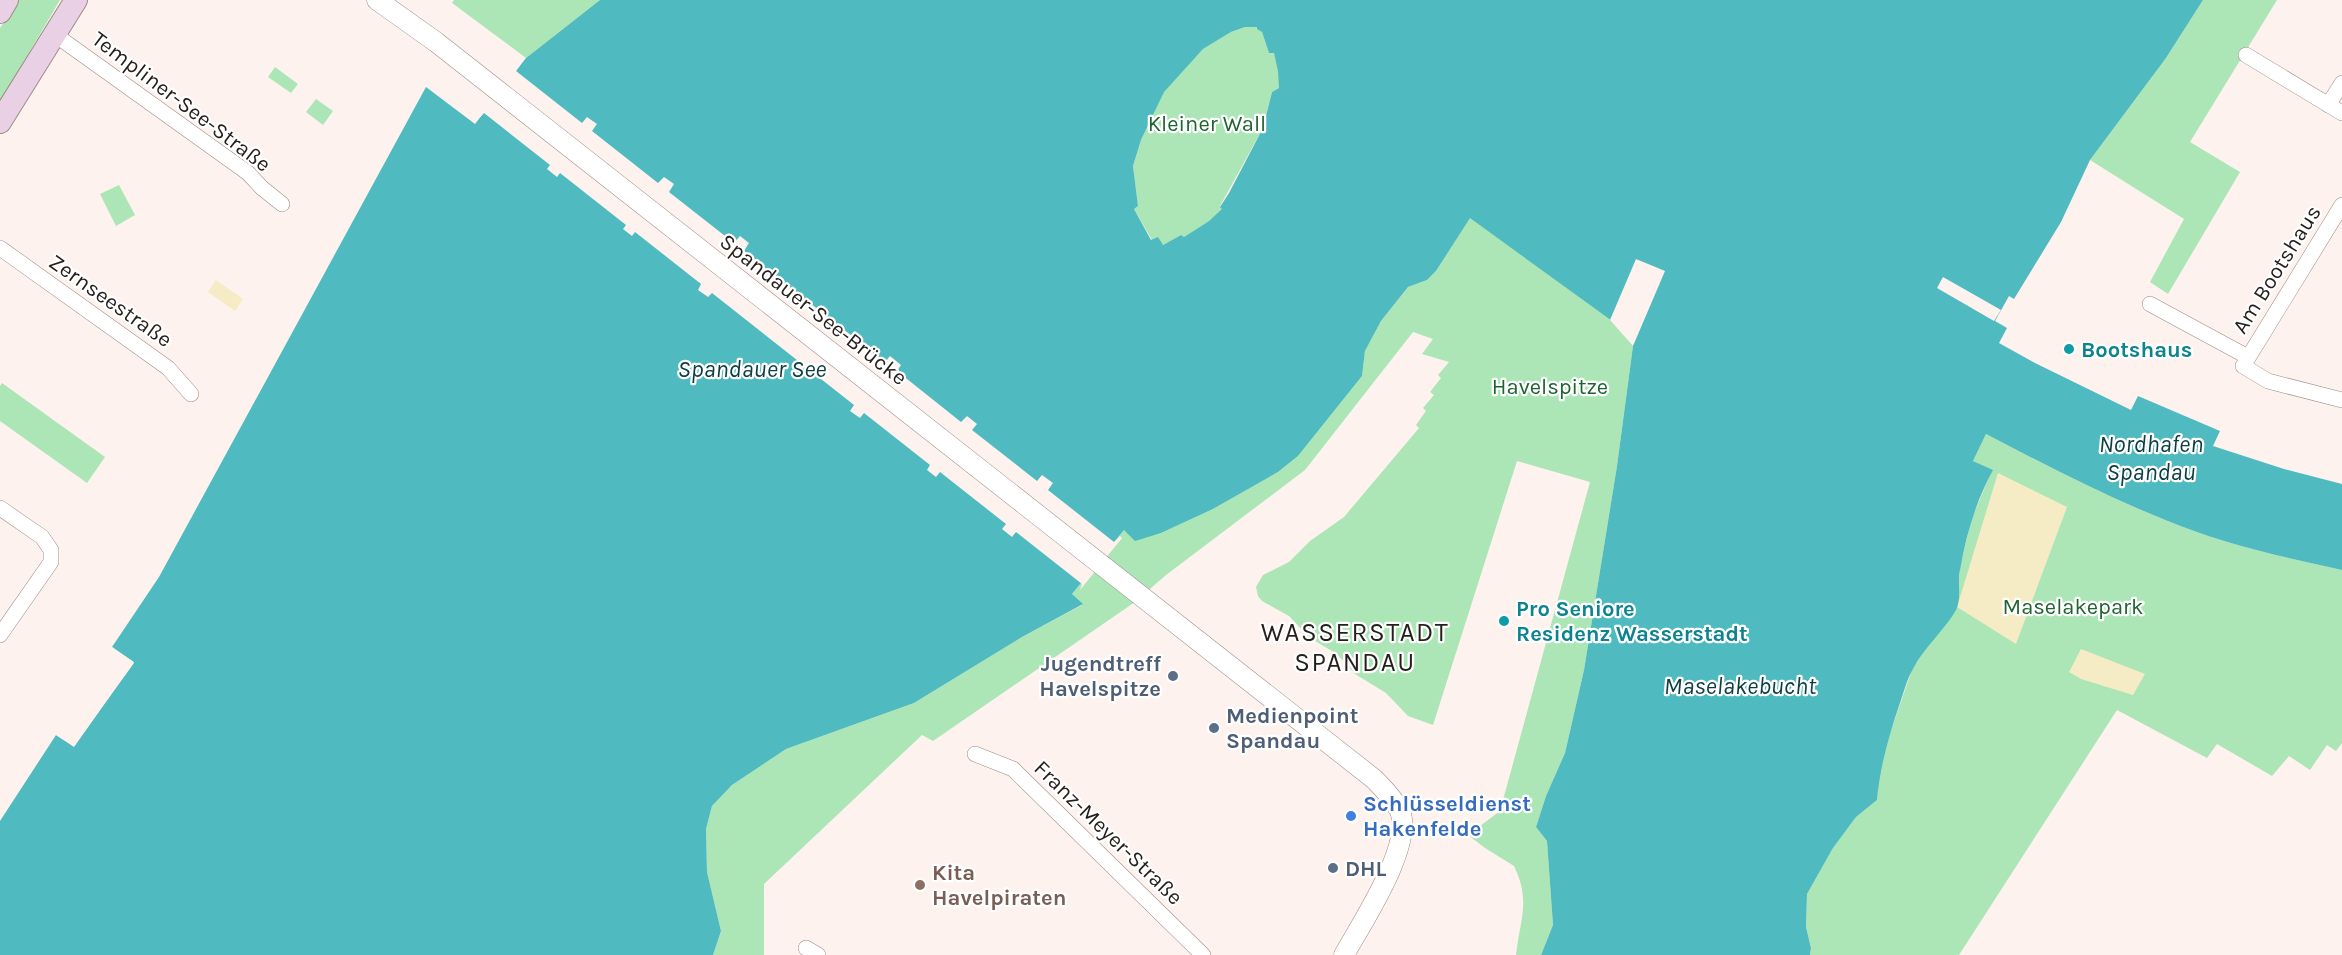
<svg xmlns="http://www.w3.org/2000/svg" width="2342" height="955" viewBox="0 0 2342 955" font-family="Karla,sans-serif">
	<rect width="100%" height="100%" fill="#fdf2ee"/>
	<path fill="#ace6b6" d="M18,0h42l-60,102v-74z
		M454,0h146l-74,58 -74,-55z
		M2203,0h74l-87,142 50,30 -72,122 -18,-12 34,-63 -94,-59 76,-102z
		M1245,27h13l4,5 7,21h5l5,18v17l-7,4 -9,36 -43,78 3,3 -14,12 -25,16 -3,-2 -18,10 -11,-5 -18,-31 4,-3 -5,-40 8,-26 23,-49 39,-42 28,-17z
		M275,67l23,17 -7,9 -23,-16z
		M316,99l17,12 -10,14 -17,-13z
		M119,185l16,30 -19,11 -16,-32z
		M1470,217l142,104 21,25 -16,120 -33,204 -19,83 -19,43 -10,31 11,14 6,84 -12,30h-25c4,-36 15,-54 -2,-89l-29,-18 -17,-13 32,-24 90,-329 -73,-21 -84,264 -25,-9 -22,-23 -31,-19 -18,-20 -27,-16 -21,-22 -27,-15 -4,-5 -2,-9 7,-12 26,-13 21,-21 34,-24 75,-89 -3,-3 10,-14 -3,-3 11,-13 -4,-3 11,-14 -3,-3 11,-13 -27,-8 11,-15 -20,-7 -108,138 -139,105 -31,27 -202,139 -11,-6 -158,149v71h-51l8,-24 -14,-59 -1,-43 6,-23 20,-21 54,-36 128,-46 108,-66 60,-32 -10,-11 52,-64 13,8 24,-5 52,-24 65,-37 20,-16 64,-80 3,-25 16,-30 27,-34 19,-7 9,-9z
		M2,383l103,74 -18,26 -87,-62v-35z
		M1986,434c69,36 138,72 211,98 47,17 96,27 145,38v173l-6,8 -9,-6 -17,25 -21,-14 -17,20 -55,-32 -10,14 -90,-48 -158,245h-149l1,-7 -5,-21 1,-33 26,-46 23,-31 21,-17 2,-25 6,-28 11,-31 16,-46 16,-26 18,-20 11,-22 3,-36 12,-48 20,-48 -19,-9z"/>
	<path fill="#f5ecc6" d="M216,280l27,19 -8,12 -27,-19z
		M1998,473l69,34 -51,137 -59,-37z
		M2081,649l64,25 -12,21 -52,-16 -12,-7z"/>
	<path fill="#4fbabf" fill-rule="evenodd" d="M600,0h1603l-37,58 -76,102 -29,62 -47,77 -5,-3 -14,25 12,7 -8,15 36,20 96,47 7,-14 82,35 -7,15 71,23 58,15v86c-49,-11 -98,-21 -145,-38 -73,-26 -142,-62 -211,-98l-13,27 20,9c-17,31 -27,65 -33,100 -3,12 2,28 -4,40 -12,21 -32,37 -43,59 -6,10 -9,23 -13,34 -11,32 -20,63 -23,97l-21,17 -23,31 -26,46 -1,33 5,21 -1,7h-269l12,-30 -6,-84 -11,-14 10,-31 19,-43 19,-83 33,-204 16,-120 -21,-25 -142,-103 -34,53 -9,9 -19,7 -27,34 -16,30 -3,25 -64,80 -20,16 -65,37 -52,24 -26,8 -11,-11 -52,64 11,10 -61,33 -108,66 -128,46 -54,36 -20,21 -6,23 1,43 14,59 -8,24h-713v-134l56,-86 18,11 60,-83 -22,-16 47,-70 267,-490 49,37 51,-66zM1245,27h12v2l5,3 7,21h5l4,18 1,17 -7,4 -9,36 -34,65 -9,14 2,2 -13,12 -25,16 -3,-2 -18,10 -5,-8 -7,3 -17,-31 4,-3 -5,-40 8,-26 23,-48 39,-43 28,-17z"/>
	<path fill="#fdf2ee" d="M518,63l2,2 -4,6 66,52 5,-6 10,7 -5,7 66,52 6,-6 10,7 -5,8 65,51 6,-7 9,7 -5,8 141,111 5,-6 11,9 -4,6 64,51 6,-6 10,8 -5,6 65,51 5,-6 11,8 -5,7 66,52 6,-6 2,2 -42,52 2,-6 -66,-52 -4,5 -10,-8 4,-5 -66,-52 -4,5 -9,-7 3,-5 -66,-52 -4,5 -10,-7 4,-6 -142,-112 -4,4 -10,-7 3,-6 -66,-52 -3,4 -9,-7 3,-4 -66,-52 -3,4 -10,-8 3,-4 -66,-52 -5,5 -2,-1z
		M1636,259l29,12 -32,75 -23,-26z
		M1943,277l58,33 -7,11 -57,-33z
		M109,645l25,17 -60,85 -21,-14 4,-1 16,11 57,-80 -20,-14z"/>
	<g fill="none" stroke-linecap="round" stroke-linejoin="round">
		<g stroke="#9c8c86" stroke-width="16">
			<path id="minor" d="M54,34l194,139 14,15 20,16
				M2246,55l96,58
				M2328,105l14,-22
				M2342,205l-99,161 25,15 74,19
				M0,248l168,120 23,26
				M2150,304l98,53
				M0,508l42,29 9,13v12l-51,73
				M975,754l38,15 190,186
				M806,948l12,7"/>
		</g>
		<g stroke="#9c8c86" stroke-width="21">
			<path id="tertiary" d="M377,0l59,42 938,737c9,9 20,20 26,32 14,34 -39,113 -56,144"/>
		</g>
		<g stroke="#9c8c86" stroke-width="24">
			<path id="secondary" d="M0,12l7,-12
				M0,122l76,-122"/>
		</g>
		<use href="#minor" stroke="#fff" stroke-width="15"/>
		<use href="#tertiary" stroke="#fff" stroke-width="20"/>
		<use href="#secondary" stroke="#ead0e5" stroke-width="22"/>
	</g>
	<g fill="#0f9aa8" stroke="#fff" stroke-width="2">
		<circle cx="2069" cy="349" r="6"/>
		<circle cx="1504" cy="621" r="6"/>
	</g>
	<g fill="#5c6f8a" stroke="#fff" stroke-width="2">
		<circle cx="1173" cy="676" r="6"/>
		<circle cx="1214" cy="728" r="6"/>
		<circle cx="1333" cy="868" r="6"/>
	</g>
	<circle fill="#3f7fe0" stroke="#fff" stroke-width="2" cx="1351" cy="816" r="6"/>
	<circle fill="#8d6e63" stroke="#fff" stroke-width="2" cx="920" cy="885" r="6"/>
	<g text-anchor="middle" stroke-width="4.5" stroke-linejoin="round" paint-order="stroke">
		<g font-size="22" fill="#251f1c" stroke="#fff">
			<text transform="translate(182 101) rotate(37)" y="8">Templiner-See-Straße</text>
			<text transform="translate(2276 269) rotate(-58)" y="8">Am Bootshaus</text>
			<text transform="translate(111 300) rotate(35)" y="8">Zernseestraße</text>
			<text transform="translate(814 309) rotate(38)" y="8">Spandauer-See-Brücke</text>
			<text transform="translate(1109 832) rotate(44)" y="8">Franz-Meyer-Straße</text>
		</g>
		<g font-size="22" fill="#206333" stroke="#fff">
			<text x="1207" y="131">Kleiner Wall</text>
			<text x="1550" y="394">Havelspitze</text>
			<text x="2073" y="614">Maselakepark</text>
		</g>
		<g font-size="22" font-weight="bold" fill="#0d838f" stroke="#fff" text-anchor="start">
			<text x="2081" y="357">Bootshaus</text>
			<text x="1516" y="616">Pro Seniore<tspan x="1516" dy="25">Residenz Wasserstadt</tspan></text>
		</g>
		<g font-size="22" font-weight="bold" fill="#4e5e75" stroke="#fff" text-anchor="start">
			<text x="1161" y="671" text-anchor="end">Jugendtreff<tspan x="1161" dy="25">Havelspitze</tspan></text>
			<text x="1226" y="723">Medienpoint<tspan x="1226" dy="25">Spandau</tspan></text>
			<text x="1345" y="876">DHL</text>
		</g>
		<g font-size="22" font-weight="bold" fill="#366cbe" stroke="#fff" text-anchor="start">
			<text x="1363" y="811">Schlüsseldienst<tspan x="1363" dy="25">Hakenfelde</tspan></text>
		</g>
		<g font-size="22" font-weight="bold" fill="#785e54" stroke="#fff" text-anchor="start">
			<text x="932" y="880">Kita<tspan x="932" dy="25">Havelpiraten</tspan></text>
		</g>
		<g font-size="24" font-style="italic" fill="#0c3e40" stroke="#fff">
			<text x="752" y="377">Spandauer See</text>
			<text x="2151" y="452">Nordhafen<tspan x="2151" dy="28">Spandau</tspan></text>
			<text x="1740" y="694">Maselakebucht</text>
		</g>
		<g font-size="26" letter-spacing="1.5" fill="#251f1c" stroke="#fff">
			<text x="1355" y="641">WASSERSTADT<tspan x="1355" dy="30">SPANDAU</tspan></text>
		</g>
	</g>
</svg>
